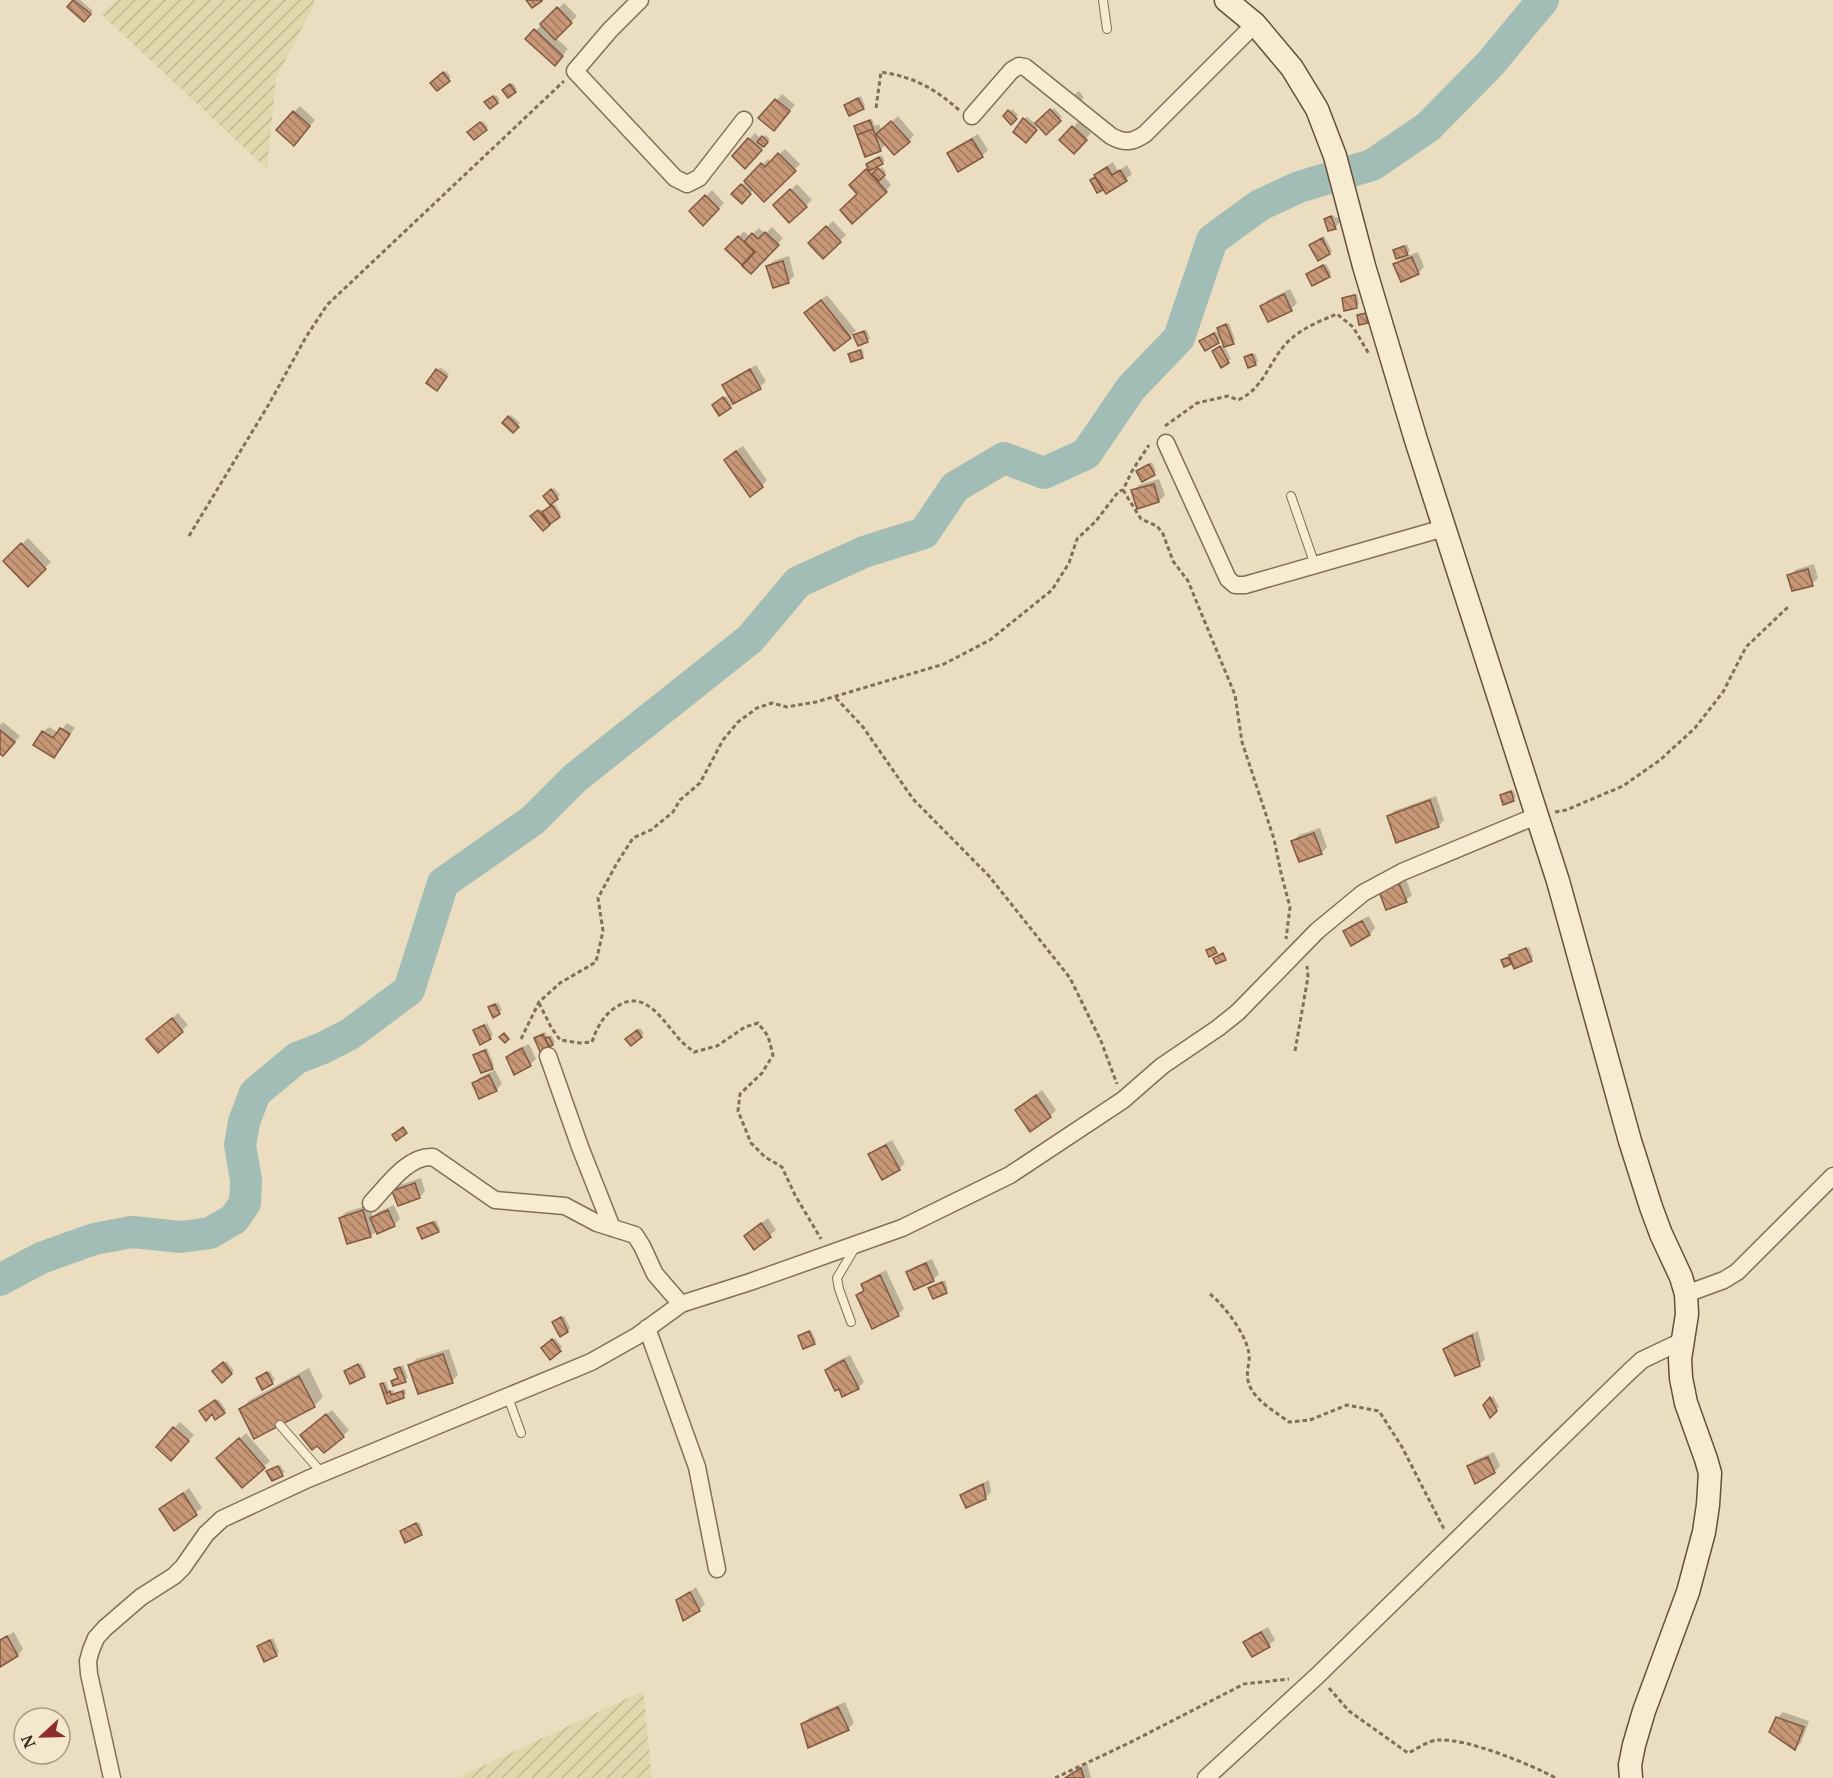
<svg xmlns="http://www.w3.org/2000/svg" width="1833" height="1778" viewBox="0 0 1833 1778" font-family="'Noto Serif',serif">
	<defs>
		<pattern id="farmland-furrows" width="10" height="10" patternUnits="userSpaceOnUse" patternTransform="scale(1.5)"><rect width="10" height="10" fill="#e0d7ad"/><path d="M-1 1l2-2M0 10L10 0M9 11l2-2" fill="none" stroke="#c1b994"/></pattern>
		<pattern id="building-back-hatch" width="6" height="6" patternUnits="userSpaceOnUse" patternTransform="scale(1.5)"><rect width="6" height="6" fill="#c89777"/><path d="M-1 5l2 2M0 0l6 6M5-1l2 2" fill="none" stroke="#a37b61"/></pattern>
	</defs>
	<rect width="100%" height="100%" fill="#ebddbf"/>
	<path fill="url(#farmland-furrows)" d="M117,0h197v5l-38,73 -9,91 -166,-155z
		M643,1691l9,87h-195z"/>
	<path fill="#0003" d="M75,0h5l13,11 -9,9 -15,-13z
		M564,3l13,13 -22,21 13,12 -8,9 -33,-19z
		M446,71l5,6 -14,12 -5,-6z
		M513,83l4,6 -2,2 -8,-4z
		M1079,91l5,7 -10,8 -3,-9z
		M782,94l13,11 -16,18 -18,-5z
		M496,95l4,5 -3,2 -8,-2z
		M861,96l4,10 -2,2 -17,-3z
		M300,106l15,14 -15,18 -6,-26z
		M1054,108l8,9 -16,15 -7,-7 -10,13 -5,-19 3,-2 9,7z
		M1012,109l6,6 -7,8 -6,-7z
		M898,116l16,19 -5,6 -23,3 -5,5 -15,6 -11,-28 17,-8 3,7 4,-2 3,7z
		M483,121l5,6 -2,2 -14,1z
		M1079,121l12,12 -17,19 -13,-12z
		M755,133l7,6 3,-4 5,4 -19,22 -17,-5z
		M978,134l10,16 -6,6 -33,-3 6,-6z
		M785,149l15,15 -36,36 -10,-11 -12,13 -9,-8 35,-35 3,3z
		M882,155l3,6 -10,6 3,3 4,-3 4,5 -3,3 8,10 -5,6 -27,3 -8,-9 18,-18 -1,-3 2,-3z
		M1113,162l5,9 9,-6 5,9 -6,5 -24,10 -8,-11 8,-9z
		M797,184l15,16 -23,21 -14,-16z
		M712,190l12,13 -20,21 -13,-13z
		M1334,215l1,3 5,-2 1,5 -6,6 -10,-8z
		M833,221l13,14 -23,22 -13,-14z
		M772,227l11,11 -32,34 -24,-23 17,-18 6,6 9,-9 6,6z
		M1324,236l8,15 -2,2 -16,-11z
		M1407,244l3,7 -8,7 16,-6 6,15 -6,6 -23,-8 11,-11 -11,-3z
		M789,256l5,20 -5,5 -21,-14 5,-6z
		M1326,264l5,9 -2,3 -19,-4z
		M1290,289l7,14 -6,6 -29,-3 6,-6z
		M1357,294l2,10 -3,3 -13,-8 3,-3z
		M827,295l29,36 -21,18 -23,-42z
		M1229,323l6,17 -11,6 7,13 -9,7 -6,-17 9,-5 -6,-16z
		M867,330l3,9 -12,5 -3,-10z
		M1216,331l6,7 -17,11 -1,-10z
		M862,348l2,6 -2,3 -13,-3z
		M1255,353l3,9 -3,2 -9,-6z
		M756,365l10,16 -6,6 -36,-2 6,-6z
		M440,367l9,7 -9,12 -12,-4z
		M726,396l6,9 -2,2 -13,-4z
		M511,415l9,8 -7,8 -9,-8z
		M743,446l24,34 -5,6 -31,-32z
		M1152,462l4,9 -2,3 -17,-3z
		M1159,479l6,16 -6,6 -21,6 -5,-16 6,-6z
		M554,488l6,7 -9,8 -4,-10z
		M555,504l6,10 -18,15 -11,-12 9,-8 3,4z
		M28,538l23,24 -23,22 -23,-23z
		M1814,564l4,14 -6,6 -23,-8 6,-6z
		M3,722l17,14 -11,12 -9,4v-27z
		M67,723l8,5 -21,28 -11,-24 6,-5 10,6z
		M1513,790l3,7 -3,3 -12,-5z
		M1436,796l8,24 -5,6 -51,-9 6,-6z
		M1320,828l7,19 -6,6 -28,-12 6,-6z
		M1406,879l6,16 -6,5 -21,-12z
		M1369,916l6,12 -5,6 -18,10 -7,-13 6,-6z
		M1529,947l4,10 -2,3 -18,1 -8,4 -2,-5 2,-2z
		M498,1002l4,8 -8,6 -4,-9z
		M178,1013l10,12 -30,26 -4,-18z
		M487,1023l6,12 -12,7 -4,-14z
		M640,1028l4,5 -13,11 -1,-8z
		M545,1032l3,5 3,-2 4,7 -6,7 -14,-11z
		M529,1044l7,15 -6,6 -23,-8 6,-6z
		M487,1048l7,17 -2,2 -17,-12z
		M495,1070l7,14 -6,6 -23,-6 6,-6z
		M1042,1090l14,20 -6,6 -33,-6z
		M892,1140l13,23 -6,6 -29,-15 6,-5z
		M421,1178l4,13 -5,6 -26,-6 6,-6z
		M369,1205l4,12 5,-5 16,-7 6,14 -6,6 -17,5 -6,6 -23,6 -8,-24 6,-6z
		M768,1218l8,12 -22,18 -2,-18z
		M436,1220l4,9 -2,2 -19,-2z
		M932,1259l7,15 -6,6 -25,-7 6,-6z
		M886,1270l18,39 -6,6 -40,-20 7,-7 -2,-3 6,-6z
		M945,1280l3,9 -2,2 -16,-3z
		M564,1316l6,12 -2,3 -11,-11z
		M811,1330l5,11 -2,2 -15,-6z
		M1478,1331l7,28 -6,6 -34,-16 6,-6z
		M555,1338l7,9 -12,10 -7,-9z
		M449,1349l9,26 -6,6 -42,-16 6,-6z
		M850,1355l14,27 -6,6 -32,-18 6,-6z
		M226,1361l8,10 -11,10 -9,-10z
		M361,1363l5,11 -2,2 -18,-5z
		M403,1365l5,13 -14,6 -1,-3 6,-4 -3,-7z
		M309,1368l14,29 -9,9 -73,3 9,-9z
		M270,1371l5,9 -3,3 -14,-5z
		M386,1381l3,10 4,-1 1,3 11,-4 1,5 -18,8 -6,-18z
		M1493,1396l6,11 -8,9 -6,-11z
		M218,1399l8,11 -2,2 -21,-3z
		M332,1410l17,20 -6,6 -35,-7z
		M180,1422l14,13 -17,18 -3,-25z
		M246,1433l24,28 -27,25 -19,-33z
		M1494,1452l6,14 -6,6 -25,-6 6,-6z
		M280,1465l5,7 -13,7 -4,-7z
		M989,1480l2,12 -6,6 -24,-3 6,-5z
		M189,1488l13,20 -28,20 -13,-19z
		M419,1522l4,9 -2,3 -17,-5z
		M696,1587l9,17 -6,6 -21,-9z
		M1268,1627l7,13 -6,5 -24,-3 6,-6z
		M14,1632l9,17 -5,6 -18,10v-26z
		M273,1638l6,14 -3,3 -17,-9z
		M845,1702l9,21 -6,6 -45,-5 6,-6z
		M1783,1712l26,9 -8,22 -6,5 -18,-30z
		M1087,1763l4,15h-25l4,-4z"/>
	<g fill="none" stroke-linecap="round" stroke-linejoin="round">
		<path stroke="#a2bdb5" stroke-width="32" d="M0,1280l41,-22 53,-19 38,-7 49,5 29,-4 24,-14 11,-16 1,-23 -6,-35 4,-23 11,-29 42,-35 26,-10 27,-14 59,-44 34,-107 90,-63 42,-42 175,-139 48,-57 66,-30 60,-19 31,-46 49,-29 40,15 42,-19 45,-66 48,-50 33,-98 48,-35 39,-18 73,-22 56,-38 62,-63 53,-64"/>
	</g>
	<path fill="url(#building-back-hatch)" stroke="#815840" stroke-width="1.5" d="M73,0l18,14 -7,8 -17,-15z
		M526,0h16v1l-10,7z
		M557,7l15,16 -17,17 -15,-16z
		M534,29l29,27 -8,10 -30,-27z
		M443,72l7,9 -13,10 -7,-8z
		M510,84l6,8 -8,6 -6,-8z
		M493,96l5,7 -8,6 -6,-7z
		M858,98l6,11 -15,7 -5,-11z
		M775,99l15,12 -16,20 -16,-13z
		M1050,109l11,12 -15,14 -11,-12z
		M1008,110l9,9 -6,6 -8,-9z
		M293,111l17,15 -16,20 -18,-16z
		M1023,118l14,12 -11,13 -13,-11z
		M870,120l3,9 -16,6 -3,-9z
		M891,121l19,21 -16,13 -18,-21z
		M480,122l7,8 -13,10 -7,-8z
		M1072,126l15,14 -13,14 -15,-14z
		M873,129l8,22 -16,6 -8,-22z
		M762,136l6,6 -4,5 -7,-5z
		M748,138l14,12 -17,19 -13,-13z
		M972,139l11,18 -25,15 -11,-19z
		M778,153l18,18 -32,31 -20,-21 17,-18 4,4z
		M879,157l4,7 -14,7 -3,-7z
		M1107,167l5,8 8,-5 7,11 -21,13 -12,-19z
		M878,168l7,7 -6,6 -7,-7z
		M866,169l21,23 -35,32 -12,-14 17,-16 -8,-9z
		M1095,177l8,13 -6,3 -7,-13z
		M741,184l10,10 -9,10 -11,-10z
		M790,189l17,18 -18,16 -16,-18z
		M705,195l14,14 -16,17 -14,-15z
		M1331,216l5,13 -8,2 -4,-12z
		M826,226l15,16 -18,17 -15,-16z
		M765,232l14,13 -28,29 -9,-8 13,-14 -11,-10 8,-9 6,6z
		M738,236l16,16 -12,13 -17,-16z
		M1322,238l8,16 -12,7 -9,-16z
		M1404,246l4,9 -12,4 -3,-9z
		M1412,257l7,17 -18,8 -8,-18z
		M783,261l6,22 -16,5 -7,-22z
		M1323,265l7,12 -18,9 -6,-12z
		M1284,294l8,17 -24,11 -8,-16z
		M1355,295l2,13 -13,3 -2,-13z
		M821,300l30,38 -17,13 -30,-38z
		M1366,313l2,10 -9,2 -2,-10z
		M1226,324l8,20 -10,3 -7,-19z
		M864,331l4,11 -10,4 -5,-11z
		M1214,333l5,10 -14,8 -6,-10z
		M1220,346l9,17 -8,5 -9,-17z
		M860,350l3,8 -12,4 -3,-8z
		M1252,354l4,11 -8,3 -4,-11z
		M436,369l11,8 -10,14 -11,-8z
		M750,369l11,20 -28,15 -11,-19z
		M723,397l8,11 -12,8 -7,-11z
		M508,416l11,11 -6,6 -11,-10z
		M736,451l27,36 -13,10 -26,-37z
		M1149,464l6,11 -13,7 -6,-11z
		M1154,484l5,18 -22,7 -6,-19z
		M551,489l7,10 -8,6 -7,-9z
		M552,505l8,12 -10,7 -8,-12z
		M538,510l12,15 -7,6 -13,-15z
		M21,543l25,26 -18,18 -25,-26z
		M1808,569l5,17 -21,5 -5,-16z
		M60,728l10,6 -16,24 -21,-13 9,-14 11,7z
		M0,730l15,12 -12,14 -3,-2z
		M1511,791l3,10 -11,4 -3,-10z
		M1430,800l9,27 -43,16 -9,-27z
		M1314,833l8,21 -23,8 -8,-21z
		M1398,881l9,21 -21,8 -8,-21z
		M1362,921l8,14 -19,11 -8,-15z
		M1214,947l3,6 -8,4 -3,-7z
		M1526,948l6,13 -18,8 -5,-14z
		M1223,953l3,7 -10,4 -3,-6z
		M1509,957l2,7 -7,3 -3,-7z
		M495,1004l5,10 -7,4 -5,-11z
		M172,1018l11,14 -25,21 -12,-14z
		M484,1025l7,14 -11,6 -7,-15z
		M637,1030l5,7 -11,9 -6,-7z
		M504,1033l5,6 -4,4 -6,-6z
		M543,1034l7,16 -9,4 -7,-16z
		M549,1037l4,8 -4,2 -4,-9z
		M522,1048l9,18 -17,9 -8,-18z
		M485,1050l8,19 -12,4 -8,-18z
		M489,1075l8,16 -18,8 -7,-16z
		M1036,1095l15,22 -21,15 -15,-22z
		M403,1127l4,6 -11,8 -4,-6z
		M886,1145l14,25 -18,10 -14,-26z
		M415,1183l5,15 -22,8 -6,-15z
		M363,1210l8,27 -24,7 -8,-26z
		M388,1210l7,16 -18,8 -7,-16z
		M433,1222l6,10 -17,7 -5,-11z
		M761,1223l10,14 -17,13 -10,-14z
		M926,1263l8,18 -20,9 -8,-18z
		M880,1275l19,41 -27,13 -16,-34 8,-4 -3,-7z
		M942,1282l5,11 -14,6 -5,-11z
		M561,1317l7,15 -8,5 -8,-15z
		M809,1331l6,13 -12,5 -5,-13z
		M1472,1335l8,31 -25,10 -12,-27z
		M552,1339l9,12 -11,9 -9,-12z
		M443,1354l10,29 -35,11 -10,-29z
		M844,1360l15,29 -17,8 -3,-8 -4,2 -10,-21z
		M223,1362l9,12 -10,9 -10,-12z
		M358,1364l7,13 -15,7 -6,-13z
		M400,1367l6,15 -13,4 -2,-5 7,-3 -4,-9z
		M267,1372l6,12 -11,6 -6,-12z
		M299,1376l16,31 -61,32 -15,-30z
		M383,1383l4,10 3,-2 1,4 12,-4 1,7 -17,6 -7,-20z
		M1490,1397l7,14 -7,7 -7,-13z
		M215,1400l10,13 -10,7 -3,-6 -6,7 -7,-10z
		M326,1414l18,23 -20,16 -7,-7 -5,4 -12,-15z
		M173,1427l16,14 -18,20 -15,-14z
		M239,1438l26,30 -23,20 -26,-30z
		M1488,1457l7,16 -20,11 -8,-18z
		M278,1466l5,10 -11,5 -6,-10z
		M983,1484l3,15 -20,9 -6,-13z
		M183,1493l14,22 -23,16 -15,-22z
		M416,1523l6,12 -17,8 -5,-12z
		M690,1592l10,19 -17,10 -7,-21z
		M1261,1632l9,15 -18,10 -9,-15z
		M7,1636l11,20 -18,11v-27z
		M270,1640l7,16 -13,6 -7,-16z
		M838,1707l11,23 -41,18 -7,-24z
		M1776,1717l28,10 -9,23 -26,-18z
		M1081,1768l3,10h-19z"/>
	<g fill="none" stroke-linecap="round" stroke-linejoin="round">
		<g stroke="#836e58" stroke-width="10">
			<path id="lane" d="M1103,0l4,29
				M1291,496l24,69
				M851,1322l-12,-33 -2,-11 19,-32
				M508,1397l13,36
				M280,1425l42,48"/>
		</g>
		<g stroke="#836e58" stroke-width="19">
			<path id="street" d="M640,0l-30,30 -35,41 100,107 12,6 12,-6 45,-58
				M972,116l40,-46 7,-4 6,1 86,69c14,8 22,6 34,-2l110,-110
				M1166,443l62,136 7,6h10l199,-57
				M548,1056l32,91 32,81
				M371,1203c16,-17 37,-48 62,-46l62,43 70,6 32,17 38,12 7,11 13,28 26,30
				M1686,1294l38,-14 13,-8 96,-96
				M647,1328l50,139 20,102
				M112,1778l-23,-104 -1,-13 3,-11 5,-12 9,-10 36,-31 33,-21 9,-9 23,-33 16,-15 86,-40 283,-117 46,-26 44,-32 69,-22 152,-54 108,-53 113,-75 39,-34 56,-38 20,-16 79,-81 46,-38 39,-21 134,-56
				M1206,1778l111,-102 312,-304 13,-12 40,-19"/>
		</g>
		<g stroke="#64503c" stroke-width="25">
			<path id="secondary" d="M1226,0l29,24 37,44 25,41 18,47 29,110 52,174 142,441 72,260 21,66 10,27 20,43 5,17 1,20 -7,45 1,19 5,25 20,56 4,14 -2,32 -4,27 -16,60 -44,119 -10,34 -4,20 1,13"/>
		</g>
		<path stroke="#836e58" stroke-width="3" stroke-dasharray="4.5 3" stroke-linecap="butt" d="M876,108l5,-36c33,5 53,16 78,38
			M1165,426l32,-23 31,-7 10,4c28,-12 32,-44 54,-62 13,-11 30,-18 45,-24l16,13 16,27
			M1123,490l18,29 16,7 6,8 10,27 15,20 47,114 7,47 32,97 7,34 9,34 -4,32
			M189,536l80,-132 37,-67 21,-32 237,-224
			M836,698l27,29 50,72 76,77 81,102 31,63 16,43
			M1555,812l11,-2 57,-24 37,-26 35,-32 28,-36 23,-45 42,-40
			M539,1003l12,24 9,13 20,3 12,-1c5,-15 12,-28 26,-36 27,-18 46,16 62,34 4,4 9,8 14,12l23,-6 28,-19 13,-4 10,13 5,19 -11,18 -22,21 -2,17 13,32 14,14 17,10 13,28 26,44
			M521,1039l18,-37 21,-19 36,-21 7,-31 -5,-33 19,-35 16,-25 18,-8 22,-18 7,-12 20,-17 23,-43 15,-18 19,-14 15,-5 15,4 29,-5 128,-38 46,-24 62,-50 17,-27 8,-24 19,-18 23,-30 4,-1 9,-19 17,-26
			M1295,1051l13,-74 -1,-11
			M1210,1294c15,12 42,47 39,67 -1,8 -3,15 0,23 5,16 28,29 40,38l21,-2 37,-15 32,6 23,36 42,82
			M1329,1688l20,23 59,42c9,-4 21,-13 30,-13 29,-2 91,24 118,38
			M1055,1778l74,-35 115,-59 45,-5"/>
		<use href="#lane" stroke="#f7ebd2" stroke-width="8"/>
		<use href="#street" stroke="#f7ebd2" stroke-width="16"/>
		<use href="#secondary" stroke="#f7ebd2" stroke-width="22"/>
	</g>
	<g transform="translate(42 1736) rotate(248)"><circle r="28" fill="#f3e8ce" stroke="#a69b87" stroke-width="1.5"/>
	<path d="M0-4.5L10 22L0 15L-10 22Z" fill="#8f2c2e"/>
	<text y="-9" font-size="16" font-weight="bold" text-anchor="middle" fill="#33271c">N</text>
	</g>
</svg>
